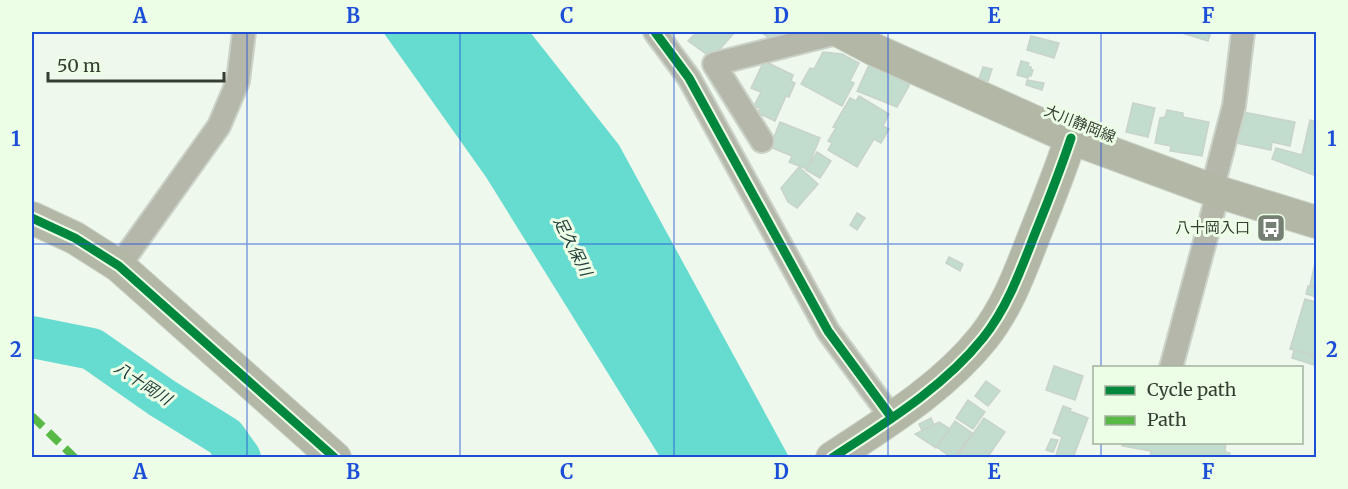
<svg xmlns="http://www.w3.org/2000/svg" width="1348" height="489" viewBox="0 0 1348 489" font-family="Merriweather,'Noto Sans JP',serif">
	<rect width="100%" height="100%" fill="#eff8ec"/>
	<path fill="#66dbcf" d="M383,32h147l89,113 170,312h-129l-174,-280z"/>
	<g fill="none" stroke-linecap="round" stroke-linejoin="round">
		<path stroke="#66dbcf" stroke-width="42" d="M32,337l60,12 70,49 63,39 15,21"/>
	</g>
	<path fill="#c2dccd" stroke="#c8d3ca" stroke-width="1.5" d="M697,32h38l-23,26 -24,-17z
		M761,32h20l-8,9z
		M1179,32h32l-3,9z
		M1031,36l28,7 -5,15 -27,-8z
		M823,52l19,2 17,9 -9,18 4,2 -12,23 -41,-22 9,-16 4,1z
		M764,61l29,14 -2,6 4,2 -6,14 -3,-1 -11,25 -17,-8 2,-5 -6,-2 7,-14 -10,-4z
		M1021,61l8,2 -1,3 3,1v3h2l-2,6h-3v2l-11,-3z
		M869,65l41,19 -13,23 -40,-16z
		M983,67l9,2 -4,12 -9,-2z
		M1027,80l17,3 -2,7 -16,-5z
		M859,96l30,18 -6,12 6,3 -8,14 -7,-4 -17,28 -29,-17 4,-7 -4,-2 8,-13 -3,-1 17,-29 6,3z
		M1133,103l22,5 -7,29 -22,-5z
		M1167,110l16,3v4l26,5 -7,34 -32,-5 1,-5 -16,-3 5,-25 5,-1z
		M1238,111l57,11 -5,24 -18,-4 -1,8 -40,-8z
		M1310,120l6,2v54l-44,-17 4,-11 26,7z
		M780,122l40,16 -13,31 -18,-7 3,-6 -22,-9z
		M817,152l14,9 -11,17 -14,-8z
		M799,167l19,17 -21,24 -9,-6 -7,-14z
		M857,213l8,5 -8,12 -7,-5z
		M949,257l14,7 -3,7 -14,-8z
		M1316,259v28l-6,-2z
		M1308,286l8,2v9l-10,-3z
		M1305,299l11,3v54l-26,-7z
		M1294,350l22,6 -2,9 -22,-7z
		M1054,366l29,10 -8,24 -29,-10z
		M986,381l14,10 -12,15 -13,-10z
		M968,400l17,12 -12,17 -17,-11z
		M1063,406l8,3 -1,2 18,7 -15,40h-18l7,-21 -9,-4z
		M931,418l3,7 -12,6 -3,-7z
		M984,418l21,14 -18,26h-31z
		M955,421l17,12 -18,25h-2l-15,-11z
		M939,422l11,7 -14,19 -21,-14z
		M1051,439l7,1 -5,12 -7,-2z
		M1123,442h103l-1,10 5,1 -1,5h-79l1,-7 -29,-5z"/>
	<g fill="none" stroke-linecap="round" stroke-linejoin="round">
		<g stroke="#cbd2c8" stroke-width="26">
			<path id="street" d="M655,32l34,46 139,253 64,87
				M762,141l-48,-77 127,-32
				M1212,190l22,-84 9,-74
				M119,266l100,-140 19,-45 6,-49
				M1171,368l47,-175"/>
		</g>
		<g stroke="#cbd2c8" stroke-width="34">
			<path id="secondary" d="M841,32l34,18 196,88 141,52 104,32
				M32,218l43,20 44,28 216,192
				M832,458c53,-35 111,-70 151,-120 24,-30 37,-66 51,-102 13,-32 26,-65 37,-98"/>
		</g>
		<use href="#street" stroke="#b4b7aa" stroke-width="22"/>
		<use href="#secondary" stroke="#b2b7a6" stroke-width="32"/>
		<path stroke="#58b947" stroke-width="8" stroke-dasharray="15 8" stroke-linecap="butt" d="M32,416l43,42"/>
		<g stroke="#ecfee6" stroke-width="13">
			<path id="cycleway" d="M655,32l34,46 139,253 64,87
				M32,218l43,20 44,28 216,192
				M832,458c53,-35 111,-70 151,-120 24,-30 37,-66 51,-102 13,-32 26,-65 37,-98"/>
		</g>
		<use href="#cycleway" stroke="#00873e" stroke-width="9"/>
	</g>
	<path fill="none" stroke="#1d4ed8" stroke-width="1.5" stroke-opacity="0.55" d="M247,32v426M460,32v426M674,32v426M888,32v426M1101,32v336M32,244h1284M1101,442v16"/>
	<defs>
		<g id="bus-square" transform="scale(1.5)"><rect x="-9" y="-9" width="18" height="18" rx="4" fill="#767f73" stroke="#ecfee6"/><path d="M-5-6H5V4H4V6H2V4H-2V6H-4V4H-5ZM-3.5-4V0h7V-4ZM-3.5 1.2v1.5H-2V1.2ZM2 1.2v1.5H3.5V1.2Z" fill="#fff"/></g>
	</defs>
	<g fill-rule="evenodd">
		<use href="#bus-square" x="1271" y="228"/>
	</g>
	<g text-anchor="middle" stroke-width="6" stroke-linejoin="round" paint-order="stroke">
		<g font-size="15" fill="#353e32" stroke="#ecfee6">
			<text transform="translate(1080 124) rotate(22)" y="5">大川静岡線</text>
		</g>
		<g font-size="15" fill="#353e32" stroke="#ecfee6" text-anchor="end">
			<text x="1250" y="233">八十岡入口</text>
		</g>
		<g font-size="16" font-style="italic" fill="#243d3b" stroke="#ecfee6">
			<text transform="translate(573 246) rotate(63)" y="6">足久保川</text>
			<text transform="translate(143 383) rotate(33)" y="6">八十岡川</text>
		</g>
	</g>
	<rect width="1348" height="489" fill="none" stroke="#ecfee6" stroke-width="66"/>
	<rect x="1093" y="366" width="210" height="78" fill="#ecfee6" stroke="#a3b19e" stroke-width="1.5"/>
	<rect x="1105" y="386" width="30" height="9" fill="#00873e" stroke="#a3b19e" stroke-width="1.5"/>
	<text x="1147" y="396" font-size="18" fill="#353e32">Cycle path</text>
	<rect x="1105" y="416" width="30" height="9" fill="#58b947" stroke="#a3b19e" stroke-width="1.5"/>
	<text x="1147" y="426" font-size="18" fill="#353e32">Path</text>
	<path d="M48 72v9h176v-9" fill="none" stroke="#353e32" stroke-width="3"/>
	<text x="57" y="72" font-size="18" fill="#353e32" stroke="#ecfee6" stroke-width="4.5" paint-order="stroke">50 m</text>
	<rect x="33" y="33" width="1282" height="423" fill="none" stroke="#1d4ed8" stroke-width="2"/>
	<g font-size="20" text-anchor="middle" font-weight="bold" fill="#1d4ed8">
		<text x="140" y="23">A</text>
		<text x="353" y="23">B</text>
		<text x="567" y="23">C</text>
		<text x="781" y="23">D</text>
		<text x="994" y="23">E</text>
		<text x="1208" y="23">F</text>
		<text x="16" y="146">1</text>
		<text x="1332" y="146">1</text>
		<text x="16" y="357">2</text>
		<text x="1332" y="357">2</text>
		<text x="140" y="479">A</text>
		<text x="353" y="479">B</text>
		<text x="567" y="479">C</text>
		<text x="781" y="479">D</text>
		<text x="994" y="479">E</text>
		<text x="1208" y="479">F</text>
	</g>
</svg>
